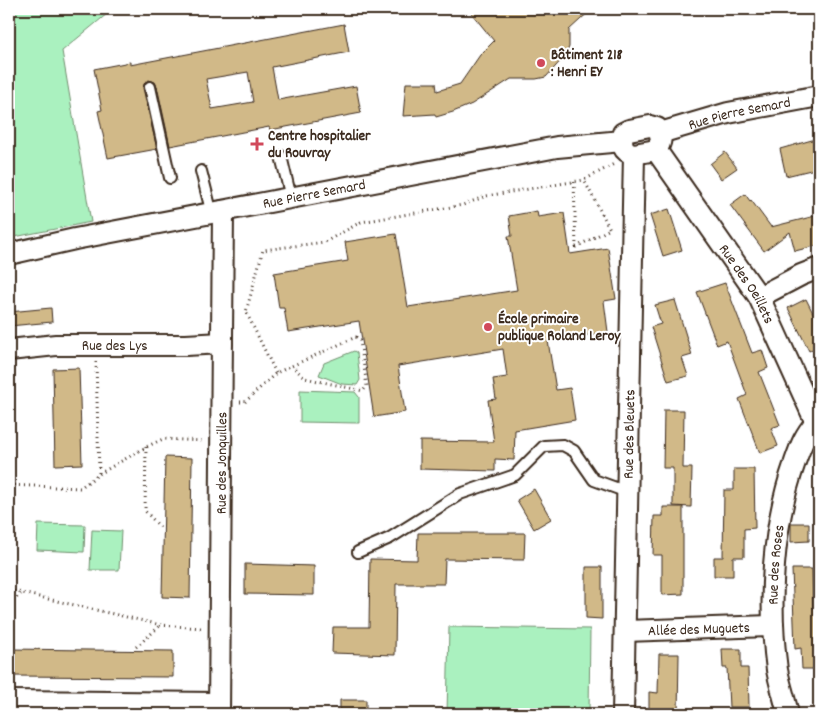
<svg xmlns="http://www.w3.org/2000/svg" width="828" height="723" viewBox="0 0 828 723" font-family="Dekko,sans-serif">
	<rect width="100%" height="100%" fill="#fff"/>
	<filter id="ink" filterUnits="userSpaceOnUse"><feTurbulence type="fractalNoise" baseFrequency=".02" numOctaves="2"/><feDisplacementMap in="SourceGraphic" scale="10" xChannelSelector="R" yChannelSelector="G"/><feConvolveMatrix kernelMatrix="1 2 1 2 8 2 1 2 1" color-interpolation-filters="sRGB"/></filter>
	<g filter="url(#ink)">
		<path fill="#aaf1bf" stroke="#728e6e" d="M9,9h104l-51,42 29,171 -82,16z
			M354,351l3,2 3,27 -3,5 -15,-1 -23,-9 5,-12z
			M300,390l55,2 4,5v26l-59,-1z
			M38,524l47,1 -1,27 -47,-2z
			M92,530l29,1 -2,39h-29z
			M449,627l141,2 -1,85h-142z"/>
		<path fill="#d1b988" stroke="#3b2a1e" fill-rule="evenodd" d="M468,9h124l-23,21v17l-4,9 -19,21 -10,2h-25l-39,25 -19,8 -17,5 -1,-3 -32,2 3,-33h30l1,8 23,-7 20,-29 14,-14z
			M344,24l5,28 -77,15 6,33 78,-14 5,27 -91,17 -1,-3 -99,19 -13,-60 -2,-4 -6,-2 -4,2 -2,6 14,61 -49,9 -10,-47 4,-1 -8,-41 36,-7v3zM248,72l5,30 -41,7 -6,-30z
			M819,138v30l-33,8 -6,-27z
			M725,152l12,16 -16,11 -11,-15z
			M745,194l5,7 1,-1 20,27 48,-12v30l-24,6 -5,-19 -26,19 -34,-46z
			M669,209l13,41 -19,6 -13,-41z
			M537,211l1,6 26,-4 6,41 38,-6 8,51 -12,2 4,31 -60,9 8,49 14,-2 5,32 -60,10 -1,30 -19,-1v12l-75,-2v-28l74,1 -6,-42 8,-1 -3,-20 14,-2 -4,-28 -105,17 7,46 -31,5 -15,-96 -71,11 -4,-24h-5l-5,-35 74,-12 -3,-19 51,-8 12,73 109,-17 -9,-54h4l-3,-20z
			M725,283l27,70 10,-3 6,18 -9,4 21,53 -9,3 7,18 -18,7 -21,-54 8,-4 -20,-54 -10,4 -20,-53z
			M806,299l13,26v21l-10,5 -21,-43z
			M675,300l17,55 -10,3 6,18 -20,5 -17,-54 10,-3 -6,-19z
			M51,308l1,14 -43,4v-14z
			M79,368l3,96 -27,1 -2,-96z
			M664,410h20l-1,58h9l-1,39 -18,-1v-38h-10z
			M165,457l27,1 -2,140 -28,-1z
			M734,469h20l1,59 -11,1v28h-11v19h-19v-19h9l1,-67h10z
			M534,489l17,30 -17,10 -17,-29z
			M663,507h20v87l-21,1v-40h-9l1,-39h9z
			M791,523h18v18l-18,1z
			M418,533h107l-1,27 -79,-1 -1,25h-48l-1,71 -63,-2 1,-26h36l1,-68 47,1z
			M245,564l69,2v29l-69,-1z
			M586,567h16v52l-16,-1z
			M792,569h20l1,39h6v61h-17l-1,-21 -6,1z
			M9,649l164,2v26l-164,-1z
			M722,649h19v19h7l1,39h-20l-2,-39h-4z
			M659,654h20l-1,60h-20v-2h-9v-20l9,1z
			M340,700h26v14h-26z"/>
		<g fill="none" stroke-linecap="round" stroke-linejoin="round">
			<g stroke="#3b2a1e" stroke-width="14">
				<path id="lane" d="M150,87l20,91
					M281,156l10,42
					M201,171l11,43
					M358,552l32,-14 70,-44 55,-19 29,-29 19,-1 11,6 20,29 33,12"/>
			</g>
			<g stroke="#3b2a1e" stroke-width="24">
				<g id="street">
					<path d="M650,126l7,2c5,9 5,14 -1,22l-22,4c-12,-2 -13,-11 -11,-21l6,-3z"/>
					<path id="s1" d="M660,133l68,-20 91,-17"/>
					<path id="s2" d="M656,150l103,147 60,132"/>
					<path id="s3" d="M9,254l66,-15 482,-92 65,-6"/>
					<path d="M759,297l42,-22 18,-7"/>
					<path id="s4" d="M9,350l47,-5h130l36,-2"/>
					<path id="s5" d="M625,631l148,-5"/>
					<path d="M9,701l210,2"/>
					<path id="s6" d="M219,714l4,-503"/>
					<path id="s7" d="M623,714l11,-560"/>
					<path id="s8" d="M788,714c-3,-14 -8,-29 -11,-44 -9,-68 -5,-143 18,-208 6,-17 9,-26 21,-40"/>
				</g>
			</g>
			<path stroke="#3b2a1e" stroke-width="3" stroke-dasharray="1 4" stroke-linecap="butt" d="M9,33l1,-24
				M574,182l2,65 34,-18 -26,-49
				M96,362l3,111
				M276,373l-30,-61 17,-62 62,-8 36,-20 102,-17 23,-9 98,-16 30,-16
				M240,402h5l31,-29 80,-36 4,4 7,45 -4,5 -58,-13 -13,-12
				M146,447l-1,64 15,16
				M9,485l71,3 19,-14 47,-27 17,-8 41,2
				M9,590l152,35 40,3
				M9,604l12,-10
				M136,647l25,-22"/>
			<use href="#lane" stroke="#fff" stroke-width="10"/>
			<use href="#street" stroke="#fff" stroke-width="20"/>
		</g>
	</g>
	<g fill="#d1495b" stroke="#fff" stroke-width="2">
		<circle cx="541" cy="63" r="5"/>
		<path d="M254.5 136.5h5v5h5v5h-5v5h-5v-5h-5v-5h5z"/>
		<circle cx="488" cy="327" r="5"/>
	</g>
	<g text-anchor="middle" stroke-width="4" stroke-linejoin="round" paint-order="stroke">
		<g font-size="15" font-weight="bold" fill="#3b2a1e" stroke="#fff" text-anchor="start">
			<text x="551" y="59">Bâtiment 218<tspan x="551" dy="17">: Henri EY</tspan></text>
			<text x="268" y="140">Centre hospitalier<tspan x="268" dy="17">du Rouvray</tspan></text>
			<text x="498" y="323">École primaire<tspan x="498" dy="17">publique Roland Leroy</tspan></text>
		</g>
		<g font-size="15" fill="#3b2a1e" stroke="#fff">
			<text dy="5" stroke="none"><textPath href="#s1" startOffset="82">Rue Pierre Semard</textPath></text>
			<text dy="5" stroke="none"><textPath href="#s3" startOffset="311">Rue Pierre Semard</textPath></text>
			<text dy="5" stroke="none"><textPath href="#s2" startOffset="162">Rue des Oeillets</textPath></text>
			<text dy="5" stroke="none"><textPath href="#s4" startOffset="106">Rue des Lys</textPath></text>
			<text dy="5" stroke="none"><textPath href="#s7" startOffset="280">Rue des Bleuets</textPath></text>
			<text dy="5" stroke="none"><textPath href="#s6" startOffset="251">Rue des Jonquilles</textPath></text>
			<text dy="5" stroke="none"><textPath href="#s8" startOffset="151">Rue des Roses</textPath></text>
			<text dy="5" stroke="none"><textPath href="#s5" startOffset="74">Allée des Muguets</textPath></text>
		</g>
	</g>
	<rect width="828" height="723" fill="none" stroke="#fff" stroke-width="30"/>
	<rect x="15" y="15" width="798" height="693" fill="none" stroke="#3b2a1e" stroke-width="2" filter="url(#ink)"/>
</svg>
